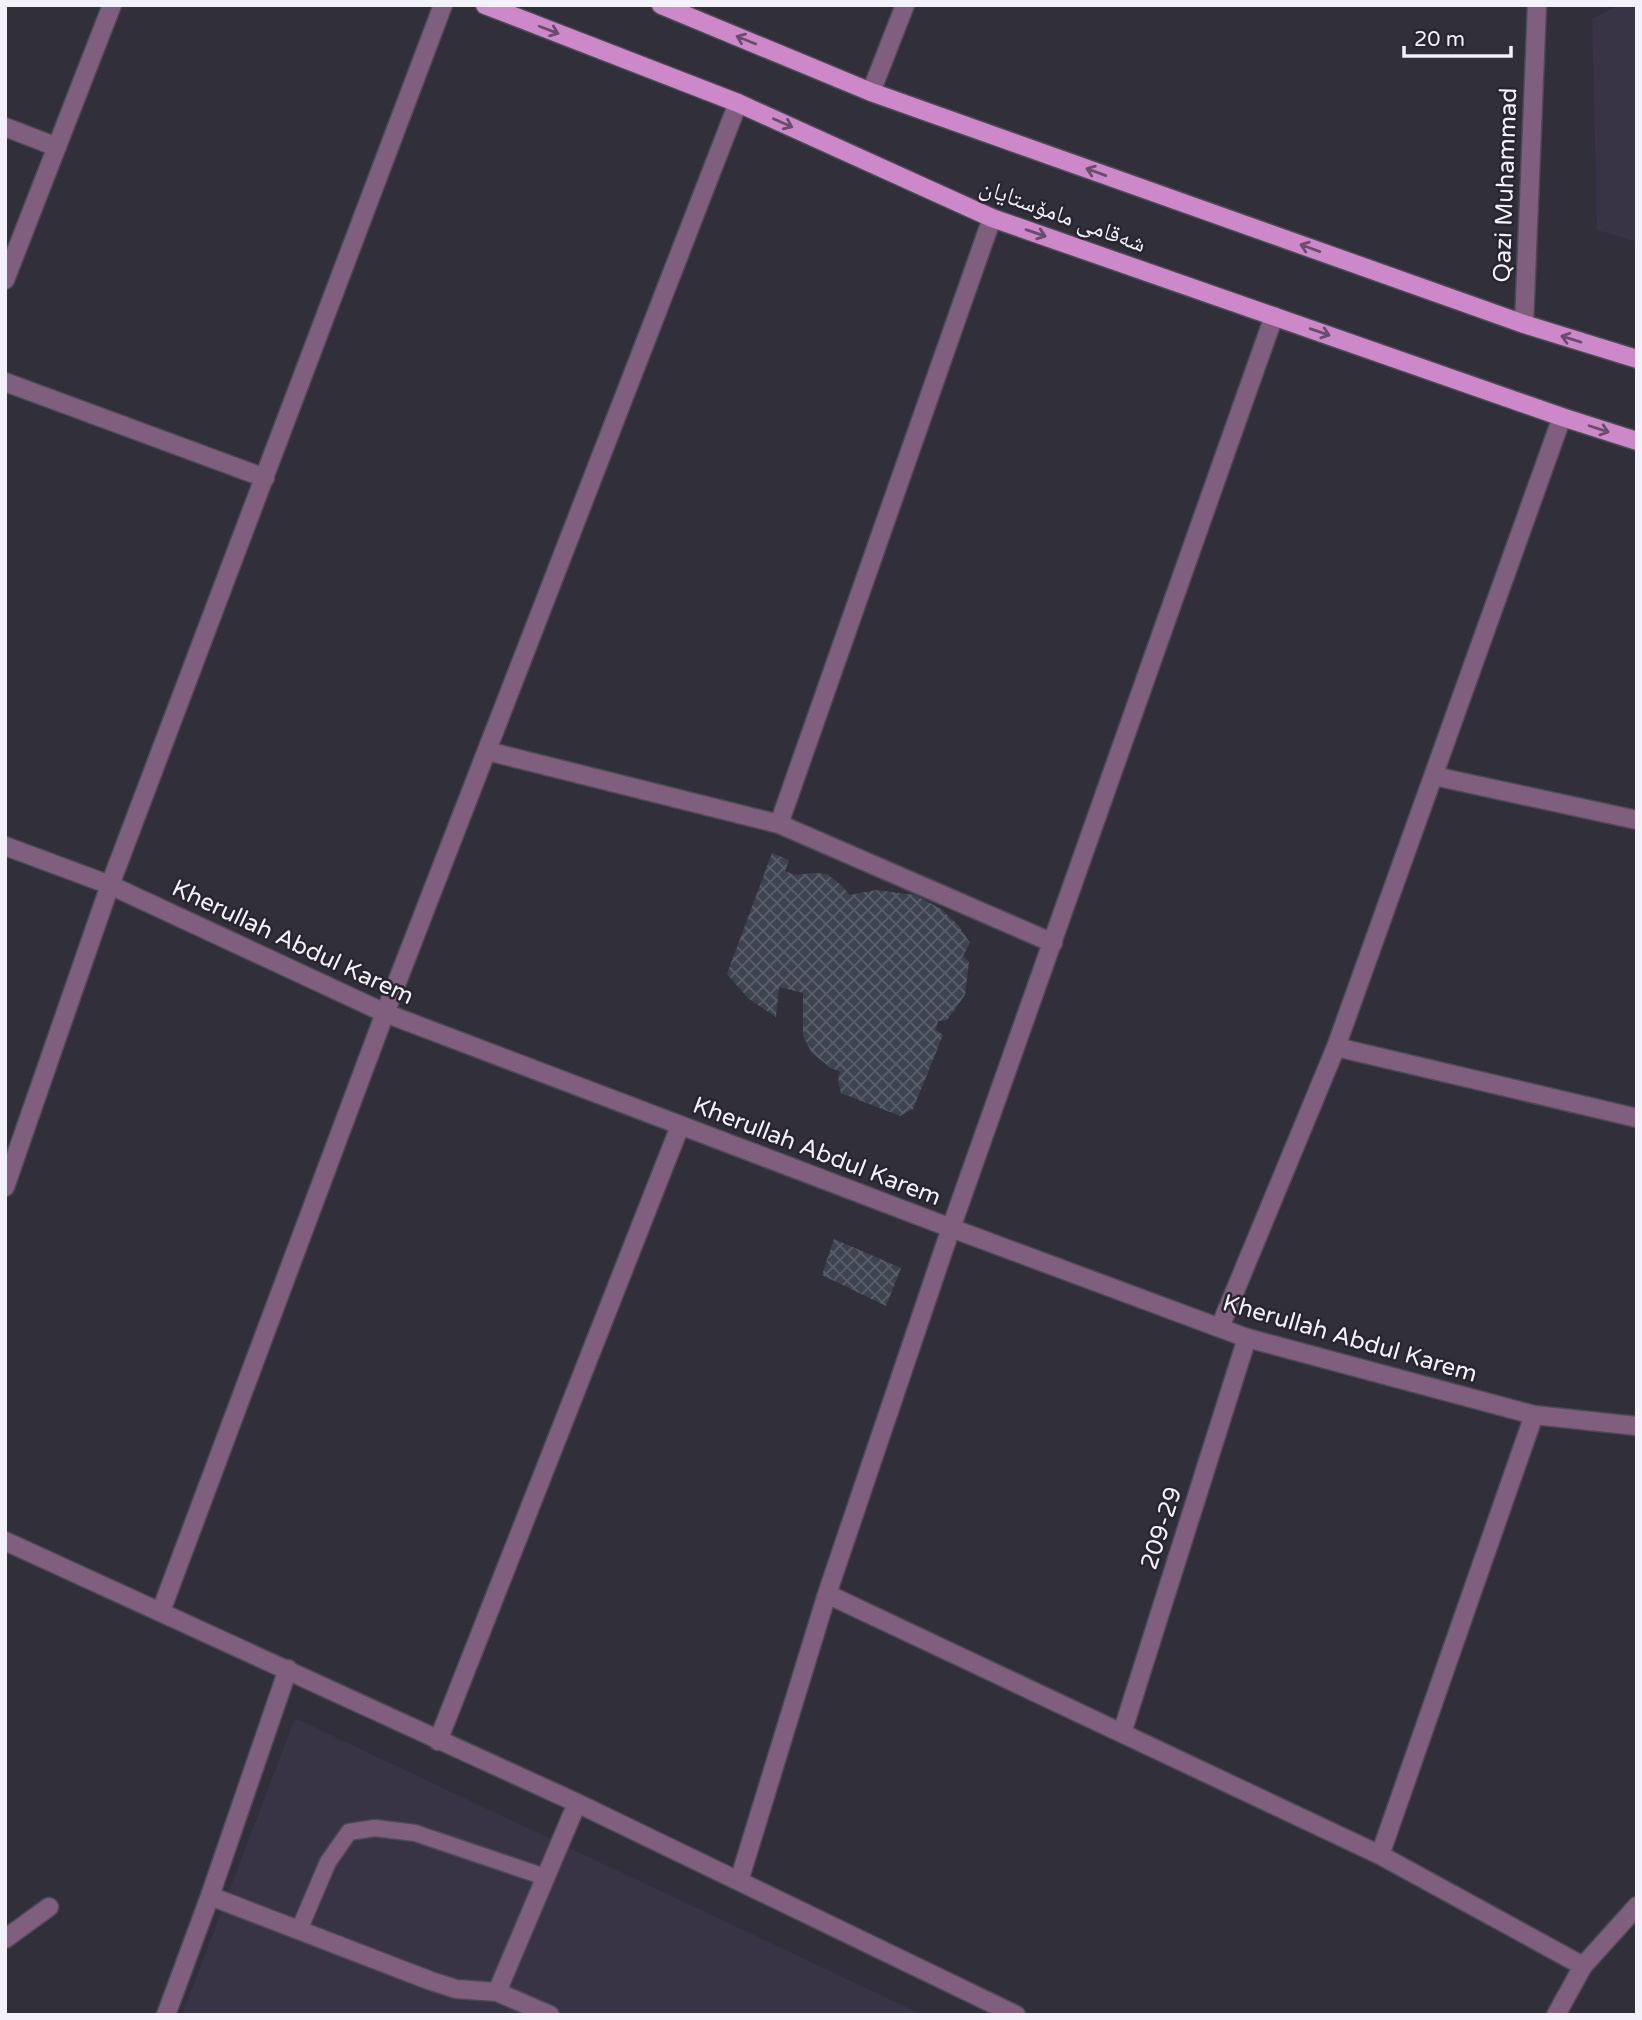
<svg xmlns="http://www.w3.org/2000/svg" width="1642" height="2020" viewBox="0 0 1642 2020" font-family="'Varela Round','Noto Naskh Arabic',sans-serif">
	<defs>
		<pattern id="building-cross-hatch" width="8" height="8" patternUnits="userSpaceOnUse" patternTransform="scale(1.75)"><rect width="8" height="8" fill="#3e444f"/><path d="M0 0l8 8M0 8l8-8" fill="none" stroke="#5a5f69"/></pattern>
	</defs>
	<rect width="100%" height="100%" fill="#312f3a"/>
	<path fill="#383345" d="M1618,5h19v237l-40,-12 -5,-211z
		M295,1718l628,297h-741z"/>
	<path fill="url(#building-cross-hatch)" d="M772,853l17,7 -4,11 9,4 21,-2 12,1 14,11 9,10 26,-5 39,5 26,14 17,16 12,18 -7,13 6,6 -4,33 -18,25 -9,1 -2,9 7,5 -30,74 -13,7 -59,-23 -3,-12 2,-9 -9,-4 -19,-15 -9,-17v-43l-24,-6 -3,30 -27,-18 -22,-25z
		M834,1239l67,29 -15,38 -64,-31z"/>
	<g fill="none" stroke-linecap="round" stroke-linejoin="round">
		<g stroke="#4c4a55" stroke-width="19">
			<path id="service" d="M299,1930l29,-68 21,-30 26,-4 40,5 130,44"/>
		</g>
		<g stroke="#4c4a55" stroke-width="21">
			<path id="minor" d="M871,92l34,-87
				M5,127l52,20
				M5,280l107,-275
				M1524,324l13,-319
				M5,382l260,96
				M487,751l292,73 274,119
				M1434,776l203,44
				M779,824l213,-606
				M1336,1047l301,71
				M5,1187l105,-302 333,-880
				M1220,1327l116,-280 226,-630
				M5,1541l572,262 439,212
				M827,1594l553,261 203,111
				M161,1611l224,-598 353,-910
				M1122,1733l125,-395
				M438,1741l242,-615
				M1380,1855l154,-440
				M739,1881l88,-287 124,-366 323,-912
				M210,1896l221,85 25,8 41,3 53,23
				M5,1939l44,-32
				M497,1992l80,-189
				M166,2015l44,-119 78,-227
				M1556,2015l27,-49 54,-60"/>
		</g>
		<g stroke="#4c4a55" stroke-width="21">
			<path id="tertiary" d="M5,846l105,39 275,128 566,215 296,110 287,77 103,11"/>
		</g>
		<g stroke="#4c4a55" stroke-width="21">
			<path id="primary" d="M485,5l253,98 254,115 570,199 75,24
				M661,5l210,87 653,232 113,35"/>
		</g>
		<use href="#service" stroke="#805e7d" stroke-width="16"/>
		<use href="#minor" stroke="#805e7d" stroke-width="18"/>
		<use href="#tertiary" stroke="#805e7d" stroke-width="18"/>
		<use href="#primary" stroke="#cd88c9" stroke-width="18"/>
	</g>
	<defs><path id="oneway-shaft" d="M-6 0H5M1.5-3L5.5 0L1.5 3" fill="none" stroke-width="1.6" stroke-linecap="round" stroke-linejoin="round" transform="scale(1.75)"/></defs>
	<g stroke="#6a4d6d">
		<use href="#oneway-shaft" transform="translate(549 30) rotate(21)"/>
		<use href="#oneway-shaft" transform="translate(746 40) rotate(-158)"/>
		<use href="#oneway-shaft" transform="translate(783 123) rotate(24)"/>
		<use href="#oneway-shaft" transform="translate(1096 172) rotate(-160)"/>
		<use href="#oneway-shaft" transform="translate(1036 233) rotate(19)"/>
		<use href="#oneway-shaft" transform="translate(1310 248) rotate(-160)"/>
		<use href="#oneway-shaft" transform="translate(1320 332) rotate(19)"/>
		<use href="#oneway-shaft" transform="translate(1571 339) rotate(-163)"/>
		<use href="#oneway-shaft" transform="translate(1599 429) rotate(18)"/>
	</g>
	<g text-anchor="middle" stroke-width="5" stroke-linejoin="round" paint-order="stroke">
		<g font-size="24" fill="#f3f1f9" stroke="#282530">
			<text transform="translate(1505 185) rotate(-88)" y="8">Qazi Muhammad</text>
			<text transform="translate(1063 215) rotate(20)" y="8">شەقامی مامۆستایان</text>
			<text transform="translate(293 942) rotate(25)" y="8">Kherullah Abdul Karem</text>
			<text transform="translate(817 1151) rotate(21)" y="8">Kherullah Abdul Karem</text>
			<text transform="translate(1350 1338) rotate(16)" y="8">Kherullah Abdul Karem</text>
			<text transform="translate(1161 1528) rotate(-72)" y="8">209-29</text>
		</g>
	</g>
	<rect width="1642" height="2020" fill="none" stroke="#f3f1f9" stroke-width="14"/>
	<path d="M1404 46v10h107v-10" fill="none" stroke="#f3f1f9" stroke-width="3.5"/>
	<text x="1414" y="46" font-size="21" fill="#f3f1f9" stroke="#282530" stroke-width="5" paint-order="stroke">20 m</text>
</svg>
